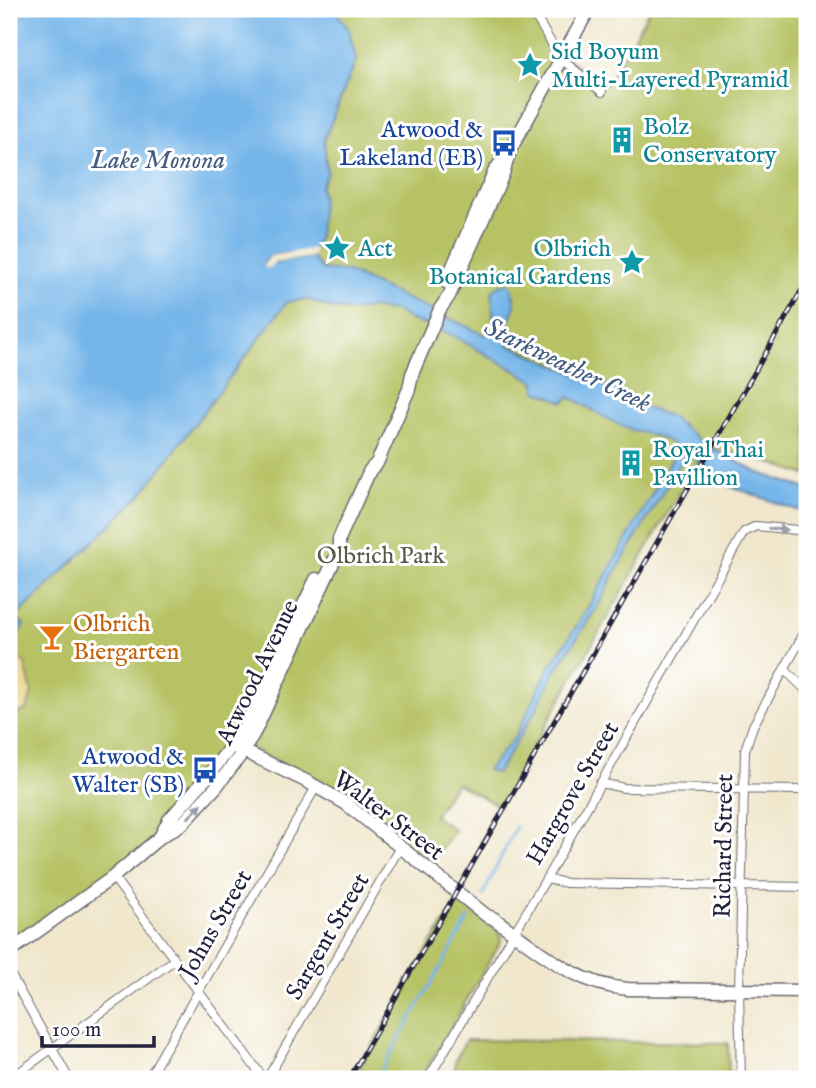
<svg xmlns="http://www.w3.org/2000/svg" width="816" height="1088" viewBox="0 0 816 1088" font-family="'IM FELL English',serif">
	<rect width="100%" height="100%" fill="#fff"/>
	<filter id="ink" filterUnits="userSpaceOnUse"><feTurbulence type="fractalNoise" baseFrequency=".0143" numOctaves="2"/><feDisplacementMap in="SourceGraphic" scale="14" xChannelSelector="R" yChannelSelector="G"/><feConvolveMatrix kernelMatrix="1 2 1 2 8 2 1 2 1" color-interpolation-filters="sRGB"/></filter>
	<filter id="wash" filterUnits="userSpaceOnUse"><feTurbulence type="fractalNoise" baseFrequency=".00686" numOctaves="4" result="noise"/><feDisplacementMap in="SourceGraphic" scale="28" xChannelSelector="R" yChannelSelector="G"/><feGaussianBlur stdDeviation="1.57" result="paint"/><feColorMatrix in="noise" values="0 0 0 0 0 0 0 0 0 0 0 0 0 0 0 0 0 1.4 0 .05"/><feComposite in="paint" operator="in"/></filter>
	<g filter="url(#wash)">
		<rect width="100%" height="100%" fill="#f0e7cd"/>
		<path fill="#b6c264" stroke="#6c7250" stroke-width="2" d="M334,9h197l30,50 9,2 36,25 44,-77h148l9,6v460l-46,-15 -55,-14 -207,360 -43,-23 -22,33 21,14 -25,33 -86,-68 -41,-22 -39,-17 -30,-20 -74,101 -151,115v-285l4,-4 -3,-15 14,-23 -8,-8 124,-121 146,-194 -18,-33 2,-13 42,-6 10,-51 -2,-11 7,-15 -3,-33 32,-80z
			M459,901l41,32 1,8 -80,138h-68l78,-135z
			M466,1040l262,3 1,36h-274v-18z"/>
		<path fill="#eeda9e" stroke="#887e6c" stroke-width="2" d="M24,661l8,31 -5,17 -18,9v-51z"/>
		<path fill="#74b5e9" stroke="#4b6c92" stroke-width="2" d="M9,9h325l15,20 7,31 -32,80 3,33 -7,15 2,11 -3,35 -4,14 -3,2 -42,6 -7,9 49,-8 11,13 25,2 137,63 9,-3 -2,-40 7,-7 8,-2 5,4 3,18 -11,29 3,10 73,32 44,16 23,16 24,9 36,29 50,26 50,17v22l-10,-1 -84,-30 -2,-10 -14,-8 1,-3 -13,-4 -74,125 -8,18 -49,75 -18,37 -39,63 -10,-3 28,-33 33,-67 35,-54 91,-161 2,-7c-13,-14 -30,-13 -47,-19 -20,-7 -40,-23 -60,-32l-5,5 -27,-11 -3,-10 -86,-48 -37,-13 -15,-9 -26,-3 -14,3 -22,-2 -27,-10 -20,3 -147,194 -124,121 8,8 -14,23 3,16 -4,3z"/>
		<path fill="#f0e7cd" d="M315,248l-3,9 -38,6 -6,6 -5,-3 7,-10z"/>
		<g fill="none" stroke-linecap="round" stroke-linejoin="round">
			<path stroke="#74b5e9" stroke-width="2.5" d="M483,895l33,-69
				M376,1079l93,-161"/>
		</g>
	</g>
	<g filter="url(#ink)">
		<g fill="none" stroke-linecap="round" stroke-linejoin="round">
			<g stroke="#6a676e" stroke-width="10">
				<path id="street" d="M531,9l30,50 41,33
					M798,9l9,6
					M784,669l23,22
					M600,783l24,5 183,2
					M113,877l151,202
					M546,879l21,4 240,4
					M9,972l60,107
					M10,1079l164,-119
					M148,1079l168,-292
					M267,1079l133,-232
					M428,1079l118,-200 198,-347 12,-6 51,5
					M741,1079l-2,-89 6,-240 8,-24 54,-98"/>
			</g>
			<g stroke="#6a676e" stroke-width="15">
				<path id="secondary" d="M446,282l49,-112 15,-20 79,-141
					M233,746l75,36 37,21 142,113 6,2c43,30 81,67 135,71l179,2
					M160,837l9,-17 38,-43 36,-46 73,-152
					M9,952l104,-75 47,-40 23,-14 33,-36 27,-35 13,-23 83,-179v-11l31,-69 7,-7 32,-74 3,-15 28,-65 9,-13 54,-122 7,-24"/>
			</g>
			<use href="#street" stroke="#fff" stroke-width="8"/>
			<use href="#secondary" stroke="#fff" stroke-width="12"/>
			<g stroke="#22223b" stroke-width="5">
				<path id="rail" d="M349,1079l458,-798"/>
			</g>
			<use href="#rail" stroke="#fff" stroke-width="2.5" stroke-dasharray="8" stroke-linecap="butt"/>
		</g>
		<defs><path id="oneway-solid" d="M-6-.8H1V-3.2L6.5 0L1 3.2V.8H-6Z" transform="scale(1.75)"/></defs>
		<g fill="#9c9ca7">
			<use href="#oneway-solid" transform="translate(778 529) rotate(5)"/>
			<use href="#oneway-solid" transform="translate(195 811) rotate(-46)"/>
		</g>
	</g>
	<defs>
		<g id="sight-bare" transform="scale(2.1)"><path d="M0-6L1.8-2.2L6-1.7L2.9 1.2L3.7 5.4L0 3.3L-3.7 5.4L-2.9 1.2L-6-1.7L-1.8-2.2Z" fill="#0f9aa8" stroke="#fff" stroke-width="2.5" paint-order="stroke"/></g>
		<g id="building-bare" transform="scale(2.1)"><path d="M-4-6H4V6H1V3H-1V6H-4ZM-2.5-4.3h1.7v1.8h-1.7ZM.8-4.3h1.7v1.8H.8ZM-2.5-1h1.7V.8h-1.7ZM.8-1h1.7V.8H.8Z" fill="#0f9aa8" stroke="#fff" stroke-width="2.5" paint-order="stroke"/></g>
		<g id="bus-bare" transform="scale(2.1)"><path d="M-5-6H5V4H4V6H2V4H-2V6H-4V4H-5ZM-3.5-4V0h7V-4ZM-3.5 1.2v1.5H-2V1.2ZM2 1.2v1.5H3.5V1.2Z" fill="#1a4fb4" stroke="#fff" stroke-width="2.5" paint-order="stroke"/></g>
		<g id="bar-bare" transform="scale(2.1)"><path d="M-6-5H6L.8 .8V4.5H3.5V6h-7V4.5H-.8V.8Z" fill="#e8710a" stroke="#fff" stroke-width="2.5" paint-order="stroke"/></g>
	</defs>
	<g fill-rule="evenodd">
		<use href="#sight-bare" x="530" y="65"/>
		<use href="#building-bare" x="622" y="140"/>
		<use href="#bus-bare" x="504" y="143"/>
		<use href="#sight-bare" x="337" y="248"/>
		<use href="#sight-bare" x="632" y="262"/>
		<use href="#building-bare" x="631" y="463"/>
		<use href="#bar-bare" x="52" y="637"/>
		<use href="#bus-bare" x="205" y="770"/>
	</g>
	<g text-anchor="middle" stroke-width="6" stroke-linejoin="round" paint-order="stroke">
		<g font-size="24" fill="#0d838f" stroke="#fff" text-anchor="start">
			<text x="551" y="59">Sid Boyum<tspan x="551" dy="28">Multi-Layered Pyramid</tspan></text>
			<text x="643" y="134">Bolz<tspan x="643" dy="28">Conservatory</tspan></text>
			<text x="358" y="256">Act</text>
			<text x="611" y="256" text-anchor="end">Olbrich<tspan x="611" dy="28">Botanical Gardens</tspan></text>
			<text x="652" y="457">Royal Thai<tspan x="652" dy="28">Pavillion</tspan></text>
		</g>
		<g font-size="24" fill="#164399" stroke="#fff" text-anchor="end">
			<text x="483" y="137">Atwood &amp;<tspan x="483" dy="28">Lakeland (EB)</tspan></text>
			<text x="184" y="764">Atwood &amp;<tspan x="184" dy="28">Walter (SB)</tspan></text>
		</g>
		<g font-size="24" fill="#565a49" stroke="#fff">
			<text x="381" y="563">Olbrich Park</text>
		</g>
		<g font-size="24" fill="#c56008" stroke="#fff" text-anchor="start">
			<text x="73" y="631">Olbrich<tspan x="73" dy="28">Biergarten</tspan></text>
		</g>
		<g font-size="24" fill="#22223b" stroke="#fff">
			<text transform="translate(257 672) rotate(-64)" y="8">Atwood Avenue</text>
			<text transform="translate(572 793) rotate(-60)" y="8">Hargrove Street</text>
			<text transform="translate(389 815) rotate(37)" y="8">Walter Street</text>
			<text transform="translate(723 846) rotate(-89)" y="8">Richard Street</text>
			<text transform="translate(215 924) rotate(-60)" y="8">Johns Street</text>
			<text transform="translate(327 936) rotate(-60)" y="8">Sargent Street</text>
		</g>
		<g font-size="26" font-style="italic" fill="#435d81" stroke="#fff">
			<text x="158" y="168">Lake Monona</text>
			<text transform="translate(568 364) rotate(26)" y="9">Starkweather Creek</text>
		</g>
	</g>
	<rect width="816" height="1088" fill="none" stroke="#fff" stroke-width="35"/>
	<path d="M42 1036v10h112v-10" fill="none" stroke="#22223b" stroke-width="3.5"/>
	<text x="52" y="1036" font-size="21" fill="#22223b" stroke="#ffffff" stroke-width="5" paint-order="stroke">100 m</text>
</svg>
